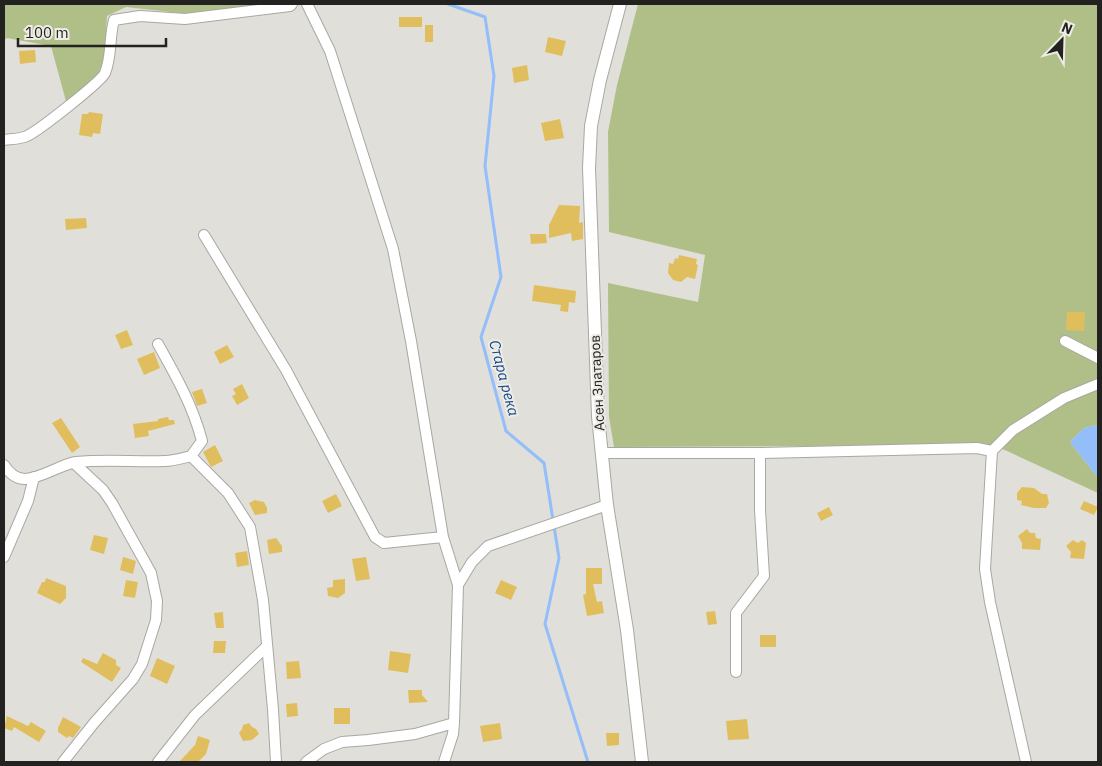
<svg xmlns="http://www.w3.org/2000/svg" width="1102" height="766" viewBox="0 0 1102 766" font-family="'IBM Plex Sans',sans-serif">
	<rect width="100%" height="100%" fill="#e1dfd9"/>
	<path fill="#afbf87" d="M4,4h263l-78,10 -63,-7 -19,9 -4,60 -36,29 -16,-59 -44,-8 -3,2z
		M638,4h460v421l-14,3 -14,14 28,36v15l-104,-48 -380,2 -5,-30 -1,-134 90,19 7,-47 -96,-23 -1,-100 9,-47z"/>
	<path fill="#93befa" d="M1098,425v53l-28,-36 14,-14z"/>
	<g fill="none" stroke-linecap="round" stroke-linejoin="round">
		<path stroke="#93befa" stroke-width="3" d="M448,4l37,13 9,59 -9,90 16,111 -20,60 25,94 38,32 9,57
			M554,526l5,32 -14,66 43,138"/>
	</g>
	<path fill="#e1be5d" d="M399,17h23v10h-23z
		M425,25h8v17h-8z
		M548,37l18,4 -4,15 -17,-4z
		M35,50l1,12 -16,2 -1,-13z
		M527,65l2,15 -15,3 -2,-15z
		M89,112l14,2 -3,20 -7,-1 -1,4 -13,-2 3,-21h6z
		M560,119l4,19 -19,3 -4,-18z
		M559,205l21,1 -1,17 4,-1v17l-11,2 -1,-8 -22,5v-13z
		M86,218l1,10 -21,2 -1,-11z
		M530,234h16l1,9 -16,1z
		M679,255l18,4 -1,5 2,1 -3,14 -8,-2 -6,5 -8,-2 -5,-7 1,-10 4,1 2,-6 3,1z
		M534,285l42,6 -1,12 -6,-1 -1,10 -8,-1 1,-6 -29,-4z
		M1067,312h18l-1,19 -18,-1z
		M127,330l6,15 -12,4 -6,-14z
		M227,345l7,12 -14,7 -6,-12z
		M154,352l6,16 -16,7 -7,-16z
		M242,384l7,14 -12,7 -5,-9 4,-2 -3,-5z
		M202,389l5,14 -10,3 -5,-14z
		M168,417l1,3h5l1,4 -27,7 1,5 -14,2 -2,-14 25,-3v-2z
		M61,418l19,29 -8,6 -20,-30z
		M215,445l8,16 -12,6 -8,-15z
		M1022,487l12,1 8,6h5l2,9 -3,5h-12l-13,-3 1,-4 -5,-1v-7z
		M336,494l6,12 -14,7 -6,-12z
		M255,500l9,2 3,6v5l-12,2 -6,-12z
		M1084,501l14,6 -4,8 -14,-6z
		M829,507l4,8 -12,6 -4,-8z
		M1027,529l3,4h5l1,5 5,1 -1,11 -18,-1v-6l-4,-7z
		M94,535l14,3 -4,16 -14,-4z
		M276,538l6,8v6l-13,2 -2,-14z
		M1073,540l5,3 4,-3 4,3 -2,16 -14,-1 1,-6 -5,-6z
		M247,551l2,14 -12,2 -2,-14z
		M123,557l13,4 -3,13 -13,-4z
		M366,557l4,22 -14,2 -4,-22z
		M586,568h16v16h-9l4,18 5,-1 2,12 -17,3 -4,-21 3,-1z
		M46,578l20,8v12l-6,6 -23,-11 5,-11h3z
		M345,579v14l-7,5 -10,-2 -1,-8 6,-1v-7z
		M126,580l12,2 -3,16 -12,-2z
		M501,580l16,7 -6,13 -16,-7z
		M715,611l2,13 -9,1 -2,-13z
		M223,612l1,16h-8l-2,-15z
		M760,635h16v12h-16z
		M214,641h12l-1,12h-12z
		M390,651l21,3 -3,19 -20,-3z
		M103,653l13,7v5l5,3 -9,14 -31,-20 2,-4 14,6z
		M157,658l18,8 -8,18 -17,-8z
		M299,661l2,17 -14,1 -1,-17z
		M408,690h14v5l6,7 -19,1z
		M297,703l1,13 -11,1 -1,-13z
		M334,708h16v16h-16z
		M7,716l21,10 3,-4 15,9 -7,11 -25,-15 -2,4 -8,-3z
		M63,717l18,10 -8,11 -4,-2 -2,2 -9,-6v-4z
		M747,719l2,20 -21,1 -2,-19z
		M249,723l3,4 4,2 3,5 -7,6 -9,1 -4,-8 3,-4 1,-4z
		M500,723l2,16 -19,3 -3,-16z
		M606,733h13v12l-12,1z
		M198,736l12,4 -4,14 -8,8h-19l16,-17z"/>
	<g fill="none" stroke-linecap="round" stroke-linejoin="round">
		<g stroke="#a9a7a2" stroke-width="12">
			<path id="minor" d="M307,4l23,47 63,198 18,92 32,196 15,48
				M4,140c7,-1 17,-1 23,-4 11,-5 74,-54 78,-63 7,-17 4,-35 9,-53l26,-4 45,3 105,-13 2,-2
				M204,235l82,135 89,167 9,6 59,-6
				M1065,341l33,17
				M602,453h158l217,-5 15,3
				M191,456l37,37 22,34 13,73 10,109 3,53
				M4,465c5,8 11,14 21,14 18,-1 34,-14 51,-17 30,-3 59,0 89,-1 8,0 18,-3 26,-5l11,-15c-9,-35 -26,-65 -44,-97
				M4,557l24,-56 6,-24
				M736,672v-59l28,-37 -4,-66v-57
				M63,762l31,-39 39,-44 9,-15 14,-44 1,-19 -6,-28 -39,-70 -9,-13 -29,-27
				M158,762l37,-47 72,-69
				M306,762l18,-13 18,-7 26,-2 47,-6 39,-11
				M444,762l9,-28 1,-11 4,-138 14,-23 16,-16 119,-41
				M1026,762l-36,-160 -5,-33 7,-118 21,-21 51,-32 34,-14"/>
		</g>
		<g stroke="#a9a7a2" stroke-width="14">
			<path id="tertiary" d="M620,4l-20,76 -9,46 -2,42 9,248 9,89 20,125 15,132"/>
		</g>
		<use href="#minor" stroke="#fff" stroke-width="10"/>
		<use href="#tertiary" stroke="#fff" stroke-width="12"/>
	</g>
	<g text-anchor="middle" stroke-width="4" stroke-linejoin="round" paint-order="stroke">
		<g font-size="14" fill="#232220" stroke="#eeece6">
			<text transform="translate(597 383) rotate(-93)" y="5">Асен Златаров</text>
		</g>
		<g font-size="15" font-style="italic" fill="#154789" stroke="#eeece6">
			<text transform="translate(504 378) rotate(75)" y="5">Стара река</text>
		</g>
	</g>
	<rect width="1102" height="766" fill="none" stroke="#232220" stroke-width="10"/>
	<g transform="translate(1062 40) rotate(23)" stroke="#eeece6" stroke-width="4" paint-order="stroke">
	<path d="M0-4L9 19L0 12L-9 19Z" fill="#232220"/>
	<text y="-8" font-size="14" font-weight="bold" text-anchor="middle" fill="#232220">N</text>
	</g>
	<path d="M18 38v8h148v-8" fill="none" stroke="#232220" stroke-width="2.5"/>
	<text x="25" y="38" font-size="15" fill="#232220" stroke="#eeece6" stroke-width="4" paint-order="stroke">100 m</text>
</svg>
